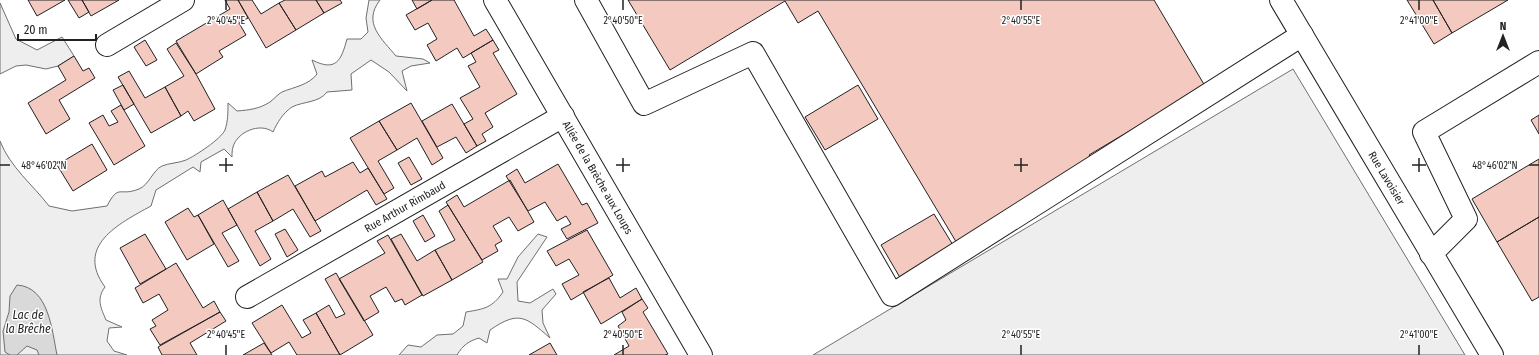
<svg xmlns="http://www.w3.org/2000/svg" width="1539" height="355" viewBox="0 0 1539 355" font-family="'Fira Sans Condensed',sans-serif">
	<rect width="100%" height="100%" fill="#fff"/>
	<path fill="#eee" stroke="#6f6f6f" d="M369,0h11c-18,23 2,39 16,56l27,3 7,4 -19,3 -9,5 5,20 -18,-19 -18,-12 -20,14 1,16 -25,2c-8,11 -23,9 -35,15 -9,6 -15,16 -19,25 -13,-10 -36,0 -40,15 -1,3 -1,7 -1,10l-8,-8 -23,13 -1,10 -7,-5 -37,23 -5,16c-33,18 -76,40 -46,81 -9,12 -4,21 1,33l16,7 -13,1 -2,13 7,10 13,4h-127v-214c10,26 33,44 49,65l23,5 35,-5c12,-23 12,-9 32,-17 10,-4 14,-19 23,-23 7,-3 17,-3 24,-6 9,-4 35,-21 39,-30 3,-9 3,-18 3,-27l9,8c12,-1 22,-2 33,-9 4,-3 8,-8 12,-10 12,-5 27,-7 35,-18l-5,-14c24,12 29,1 35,-21h14l7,-7 -2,-14z
		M0,3l16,36 21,11 25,-13 12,19 -16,10 -12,3 -20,-4 -10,1 -16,8z
		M1293,69l172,286h-652z
		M538,234l9,3 -30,45 1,19 12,2 23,-14 3,5 -14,16 1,13 7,15c-24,-21 -31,-28 -60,-8l-3,13 -8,-5c-10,3 -16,7 -22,17h-58l9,-10 13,2 16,-12 16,-1 10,-8 3,-14c18,-3 26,-4 37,-20l-5,-13h9l11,-22z"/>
	<path fill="#d9d9d9" stroke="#6f6f6f" d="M17,285c32,2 35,46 40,70h-18l-2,-5 -10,-4 -10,9h-7l-5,-3 -2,-21 6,-19 1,-16z"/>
	<path fill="#f3c9c0" stroke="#222" d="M28,0h37l-28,16z
		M68,0h14l7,12 -10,6z
		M82,0h37l-28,16z
		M225,0h13l10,18 -9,5 7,12 -27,16 4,6 -27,17 -20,-33 54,-32z
		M238,0h14l9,14 18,-11 17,27 -30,18z
		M285,0h31l8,13 -28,17 -17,-27z
		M316,0h24l2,3 -18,10z
		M412,0h20l-15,9z
		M432,0h22l20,36 12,-7 7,11 -30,18 -6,-10 -21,13 -9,-16 10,-6 -9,-16 -13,7 -9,-15z
		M628,0h526l51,86 -116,69 6,8 -137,82 -140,-234 -20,12 -13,-22 -115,69z
		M1407,0h26l19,33 -18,11z
		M1433,0h75l-56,33z
		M145,40l12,20 -11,6 -12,-19z
		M493,40l6,10 -6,3 24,41 -32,19 8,14 -11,7 4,7 -9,5 -13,-22 9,-5 -13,-21 20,-11 -12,-21 8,-4 -5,-9z
		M176,43l20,31 19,35 -21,12 -6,-10 -7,5 -16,-29 19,-11 -17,-27z
		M74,56l9,15 6,-3 6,10 -36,22 11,19 -24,15 -18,-31 38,-23 -8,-14z
		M129,71l16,27 20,-11 16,29 -30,17 -33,-56z
		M123,85l11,19 -10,6 -11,-20z
		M858,85l20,34 -53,31 -20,-33z
		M411,103l32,55 -11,7 -15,-27 -20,12 -18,-29z
		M452,104l25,42 -11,7 -10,-16 -19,10 -15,-26z
		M121,105l24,41 -31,19 -25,-42 14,-8 6,11 9,-4 -7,-11z
		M1539,115v19l-8,-14z
		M379,121l18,29 -19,11 16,27 -10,6 -34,-56z
		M92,144l15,26 -34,21 -16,-26z
		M409,157l13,22 -11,6 -13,-22z
		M1539,159v58l-42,25 -25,-43z
		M353,162l7,11 8,-5 19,31 -11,6 -9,-15 -52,31 -20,-35 27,-15 3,6z
		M558,164l24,41 5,-2 11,20 -31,16 -6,-10 10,-5 -5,-8 -9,5 -12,-19 -17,9 -22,-35 11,-7 8,14z
		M288,175l33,56 -11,6 -17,-28 -20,12 -16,-29z
		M510,180l24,42 -16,9 -9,-14 -16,9 9,15 -7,4 3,6 -16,9 -36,-58 11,-7 7,12z
		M257,192l16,29 -18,10 16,28 -11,7 -32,-57z
		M223,200l14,25 -15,8 17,28 -11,6 -30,-52z
		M448,205l35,57 -31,18 -17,-30 20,-10 -16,-29z
		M188,208l6,9 4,-2 16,29 -27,16 -22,-38z
		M934,214l22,36 -54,31 -21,-36z
		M423,215l12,21 -10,6 -12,-21z
		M1539,217v80l-7,4 -35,-59z
		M285,229l13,21 -11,7 -12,-23z
		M587,230l26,45 -42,25 -9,-16 17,-9 -10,-16 -13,7 -9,-15z
		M145,234l21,35 -26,15 -20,-36z
		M401,234l16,27 18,-11 17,30 -29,16 -32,-57z
		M388,235l34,60 -17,10 -3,-6 -7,3 -9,-15 -16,9 9,16 -15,9 -25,-42 46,-26 -8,-12z
		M176,263l27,45 11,-7 6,11 -60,33 -10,-16 6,-3 -4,-6 16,-10 -9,-16 -16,9 -8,-15z
		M336,273l37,62 -33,20 -24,-42 13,-8 7,13 9,-4 -20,-35z
		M609,278l11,20 16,-10 6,11 -41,25 -18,-32z
		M642,299l6,9 -5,4 25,42 -3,1h-51l15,-9 -11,-20 8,-6 -4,-8z
		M282,305l20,33 9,-5 -8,-13 13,-7 24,42h-43l-8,-13 -18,11 -19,-30z
		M220,312l6,9 -36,22 7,12h-35l-4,-8z
		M264,343l8,12h-29z
		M550,343l7,12h-28z"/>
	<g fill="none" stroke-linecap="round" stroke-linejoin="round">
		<g stroke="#222" stroke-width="24">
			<g id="minor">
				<path id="s1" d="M495,0l206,355"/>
				<path d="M586,0l58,104 109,-51 139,242 410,-260"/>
				<path id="s2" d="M1281,0l211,355"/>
				<path d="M107,45l76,-45"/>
				<path d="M1431,254l35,-35 -42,-87 115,-70"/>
				<path id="s3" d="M247,297l316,-181"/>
			</g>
		</g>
		<use href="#minor" stroke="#fff" stroke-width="22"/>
	</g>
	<path fill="none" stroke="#222" stroke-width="1.5" d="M226,0v10M623,0v10M1021,0v10M1419,0v10M226,158v14M623,158v14M1021,158v14M1419,158v14M0,165h10M219,165h14M616,165h14M1014,165h14M1412,165h14M1529,165h10M226,345v10M623,345v10M1021,345v10M1419,345v10"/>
	<g text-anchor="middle" stroke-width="3" stroke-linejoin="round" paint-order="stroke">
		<g font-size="11" fill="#222" stroke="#fff">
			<text dy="4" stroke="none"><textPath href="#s1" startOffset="205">Allée de la Brèche aux Loups</textPath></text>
			<text dy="4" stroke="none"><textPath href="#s2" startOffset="207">Rue Lavoisier</textPath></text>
			<text dy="4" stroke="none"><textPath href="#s3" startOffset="182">Rue Arthur Rimbaud</textPath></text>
		</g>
		<g font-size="12" font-style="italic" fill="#222" stroke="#fff">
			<text x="28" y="319">Lac de<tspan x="28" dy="14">la Brêche</tspan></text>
		</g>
	</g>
	<g font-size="10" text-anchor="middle" fill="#222" stroke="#fff" stroke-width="3" stroke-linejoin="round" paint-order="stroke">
		<text x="226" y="24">2°40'45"E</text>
		<text x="623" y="24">2°40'50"E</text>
		<text x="1021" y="24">2°40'55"E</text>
		<text x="1419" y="24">2°41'00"E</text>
		<text x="44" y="169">48°46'02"N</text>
		<text x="1495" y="169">48°46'02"N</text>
		<text x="226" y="338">2°40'45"E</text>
		<text x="623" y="338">2°40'50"E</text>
		<text x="1021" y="338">2°40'55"E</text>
		<text x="1419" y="338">2°41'00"E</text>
	</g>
	<g transform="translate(1503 36)" stroke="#ffffff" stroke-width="3" paint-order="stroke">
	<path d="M0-3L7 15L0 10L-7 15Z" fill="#222222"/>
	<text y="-6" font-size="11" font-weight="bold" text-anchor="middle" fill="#222222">N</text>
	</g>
	<path d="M18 34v6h78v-6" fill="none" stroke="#222222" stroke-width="2"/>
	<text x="24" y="34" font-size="12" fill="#222222" stroke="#ffffff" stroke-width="3" paint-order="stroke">20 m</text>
</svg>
